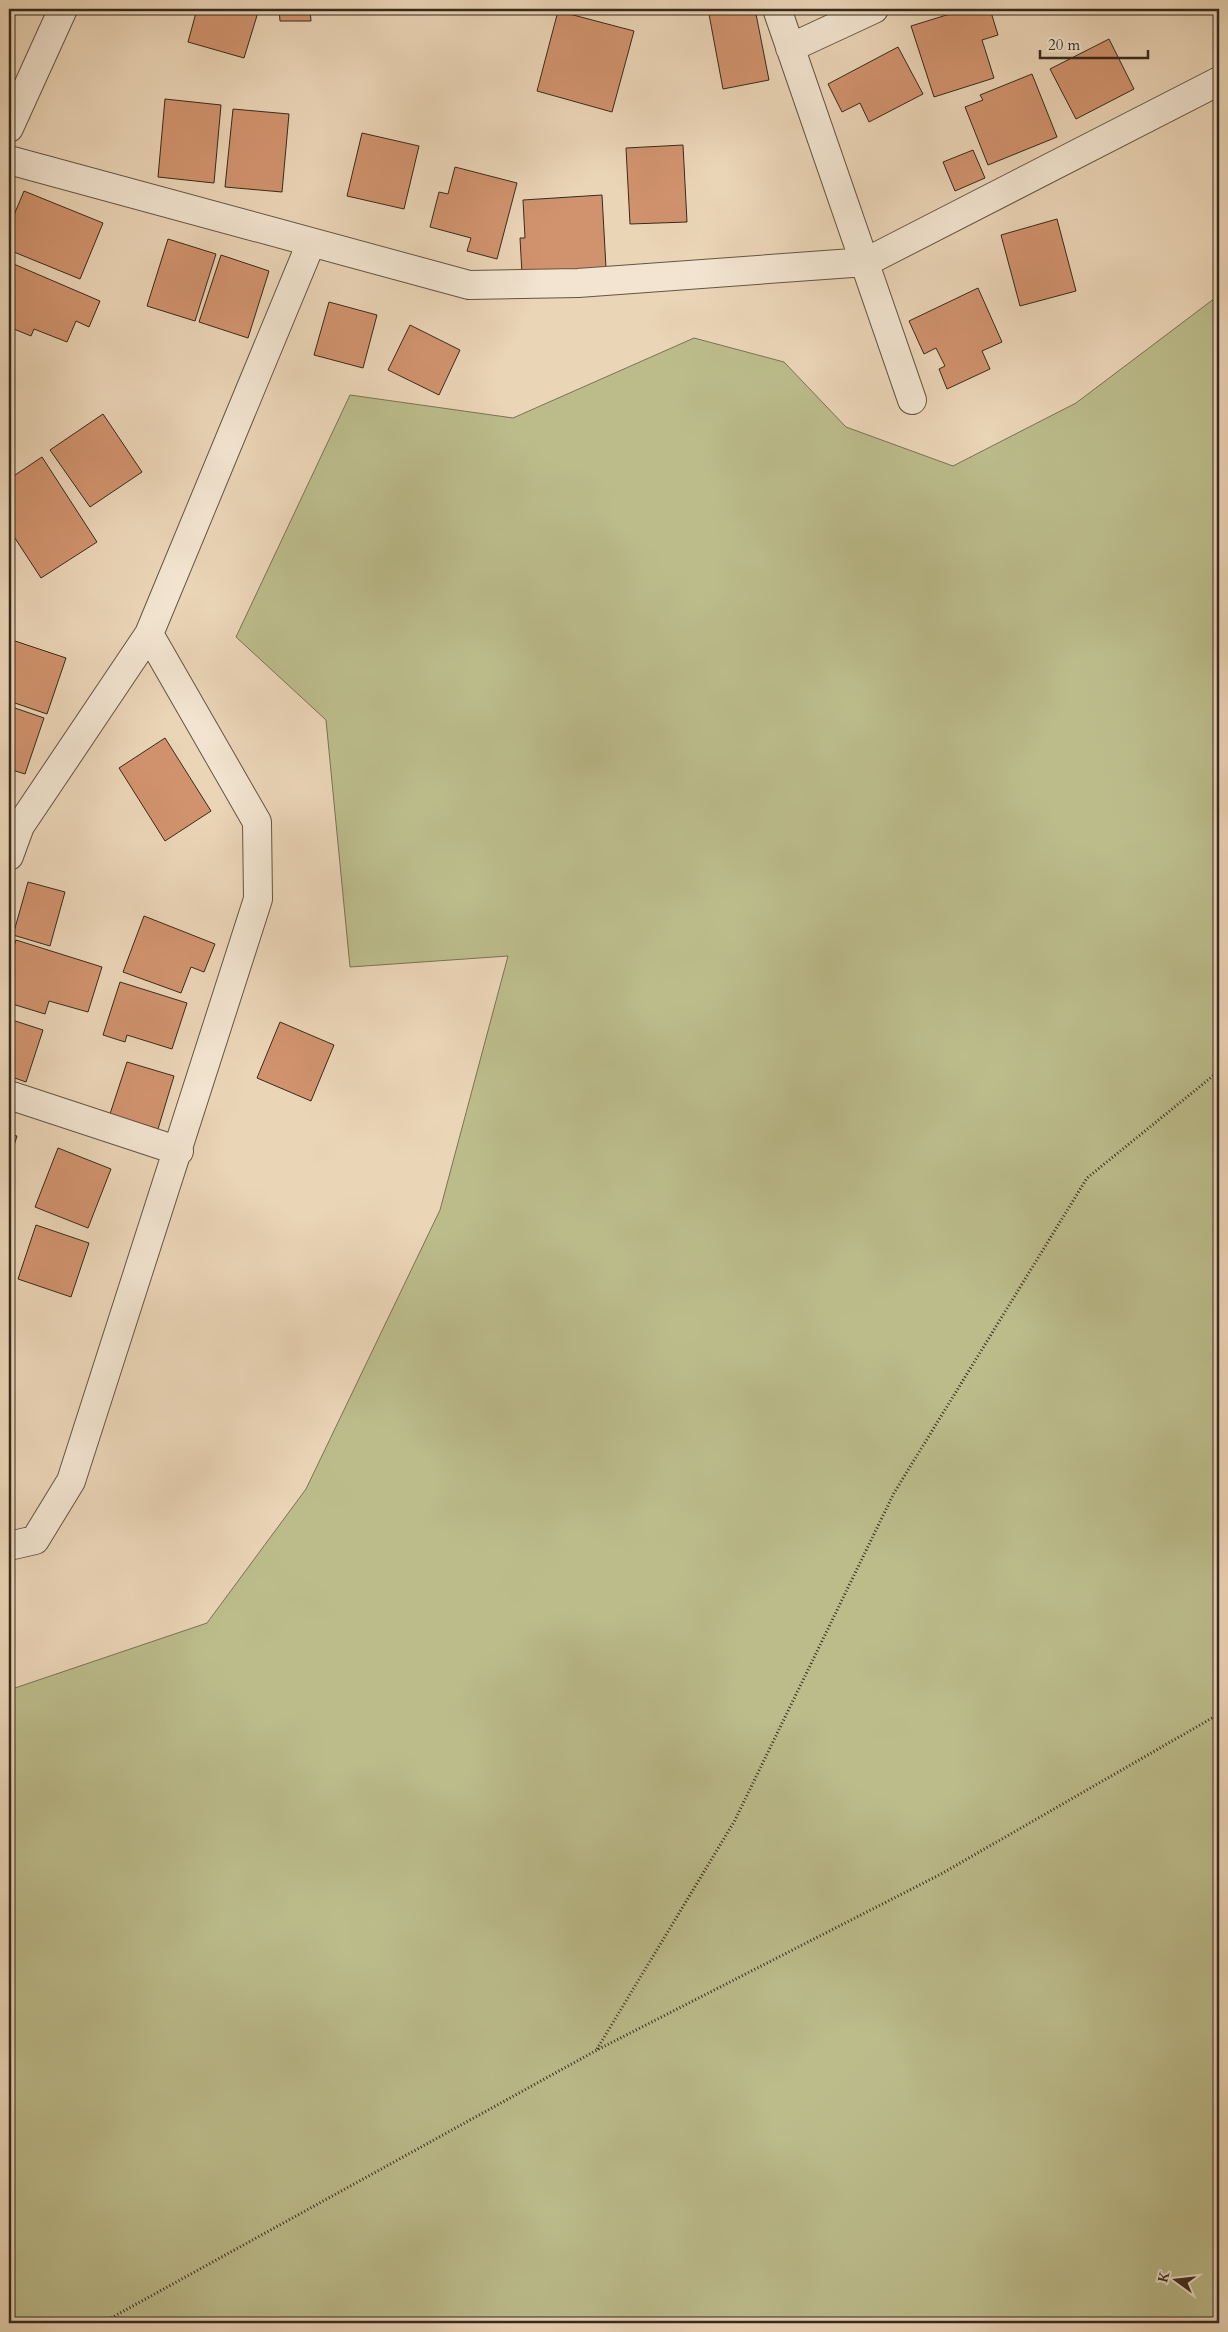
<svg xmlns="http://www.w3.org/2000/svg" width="1228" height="2332" viewBox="0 0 1228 2332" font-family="Cardo,serif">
	<rect width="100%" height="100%" fill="#ebd5b7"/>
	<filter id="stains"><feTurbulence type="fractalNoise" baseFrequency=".004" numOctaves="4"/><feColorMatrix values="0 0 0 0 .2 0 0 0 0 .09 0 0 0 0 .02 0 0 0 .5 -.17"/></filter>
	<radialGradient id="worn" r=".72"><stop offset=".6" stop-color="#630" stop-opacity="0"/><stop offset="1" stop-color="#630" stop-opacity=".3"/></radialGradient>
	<path fill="#bcbc8b" stroke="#7a7354" d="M1219,295v2028h-1210v-633l198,-67 99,-134 134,-279 68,-254 -158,11 -24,-247 -90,-83 114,-242 163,23 181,-80 90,24 62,65 107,39 123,-63z"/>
	<path fill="#d1936e" stroke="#372a1c" d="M197,9h62l-15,49 -56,-16z
		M279,9h31l1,12h-31z
		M708,9h47l14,71 -46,9z
		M966,9h24l8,26 -16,5 12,38 -60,19 -23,-71z
		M558,11l76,20 -22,81 -75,-21z
		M1109,39l25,50 -58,30 -26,-50z
		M898,47l25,47 -54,28 -9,-19 -18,9 -14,-28z
		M1032,74l25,63 -69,28 -23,-58 18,-7 -3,-5z
		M165,99l56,6 -7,78 -56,-6z
		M233,109l56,5 -7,78 -57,-5z
		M362,133l57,13 -15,63 -57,-13z
		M683,145l4,77 -57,2 -4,-76z
		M973,150l12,28 -30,13 -12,-29z
		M455,167l62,16 -20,76 -30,-8 4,-13 -41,-11 9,-35 9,2z
		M24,191l79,32 -23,56 -71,-29v-23z
		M602,195l4,73 -84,6 -2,-36h5l-2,-38z
		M1057,219l19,72 -56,15 -19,-71z
		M168,239l48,15 -21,67 -48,-15z
		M221,255l48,16 -21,67 -49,-16z
		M9,262l91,39 -11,26 -13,-6 -9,21 -33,-13 -3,7 -22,-9z
		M978,288l24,54 -20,9 8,18 -43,20 -8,-20 6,-3 -9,-18 -12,6 -15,-33z
		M329,302l48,13 -14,53 -49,-13z
		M410,325l50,25 -21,45 -51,-25z
		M103,414l39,58 -52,35 -40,-57z
		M42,457l55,85 -56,36 -32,-49v-50z
		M9,639l57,19 -19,56 -38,-13z
		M9,706l35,12 -19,56 -16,-5z
		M165,738l46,73 -46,30 -46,-73z
		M28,882l37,10 -15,54 -37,-11z
		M144,916l71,28 -11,28 -13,-5 -10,26 -58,-21z
		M16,940l86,27 -14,45 -39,-11 -4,13 -36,-11v-41z
		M120,982l67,21 -15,46 -45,-14 -2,7 -22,-7z
		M9,1019l34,11 -17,52 -17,-6z
		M280,1022l54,23 -23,56 -54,-23z
		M127,1062l47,14 -16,53 -48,-15z
		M9,1134l8,2 -8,25z
		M58,1148l53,21 -23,59 -53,-21z
		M36,1225l53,18 -18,54 -53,-18z"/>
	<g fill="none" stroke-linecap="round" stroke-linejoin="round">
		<g stroke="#645543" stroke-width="30">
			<path id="minor" d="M777,9l135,391
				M790,48l84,-39
				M9,128l54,-119
				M9,160l460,125 109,-2 288,-21 353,-181
				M9,856l11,-30 129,-192 162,-391
				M9,1095l170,56
				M9,1546l26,-6 36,-59 187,-582 -1,-77 -108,-188"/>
		</g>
		<path stroke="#372a1c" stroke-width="3" stroke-dasharray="1 2.5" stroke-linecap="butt" d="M597,2049l137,-227 160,-329 193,-315 132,-107
			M102,2323l495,-273 344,-176 278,-160"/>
		<use href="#minor" stroke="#f2e4d0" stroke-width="28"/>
	</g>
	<rect width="1228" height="2332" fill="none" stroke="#ebd5b7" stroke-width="30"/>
	<rect x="10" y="10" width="1208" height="2312" fill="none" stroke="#372a1c" stroke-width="2.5"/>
	<rect x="15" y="15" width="1198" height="2302" fill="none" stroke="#372a1c"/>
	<g transform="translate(1176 2280) rotate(285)" stroke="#f2e4d0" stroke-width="4" paint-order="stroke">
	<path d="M0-4L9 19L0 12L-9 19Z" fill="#372a1c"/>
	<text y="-8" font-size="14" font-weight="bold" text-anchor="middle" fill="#372a1c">K</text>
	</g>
	<path d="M1040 50v8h108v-8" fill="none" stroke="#372a1c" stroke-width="2.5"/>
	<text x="1048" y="50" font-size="15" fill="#372a1c" stroke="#f2e4d0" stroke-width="4" paint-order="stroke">20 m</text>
	<rect width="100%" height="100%" filter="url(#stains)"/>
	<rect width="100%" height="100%" fill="url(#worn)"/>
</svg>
